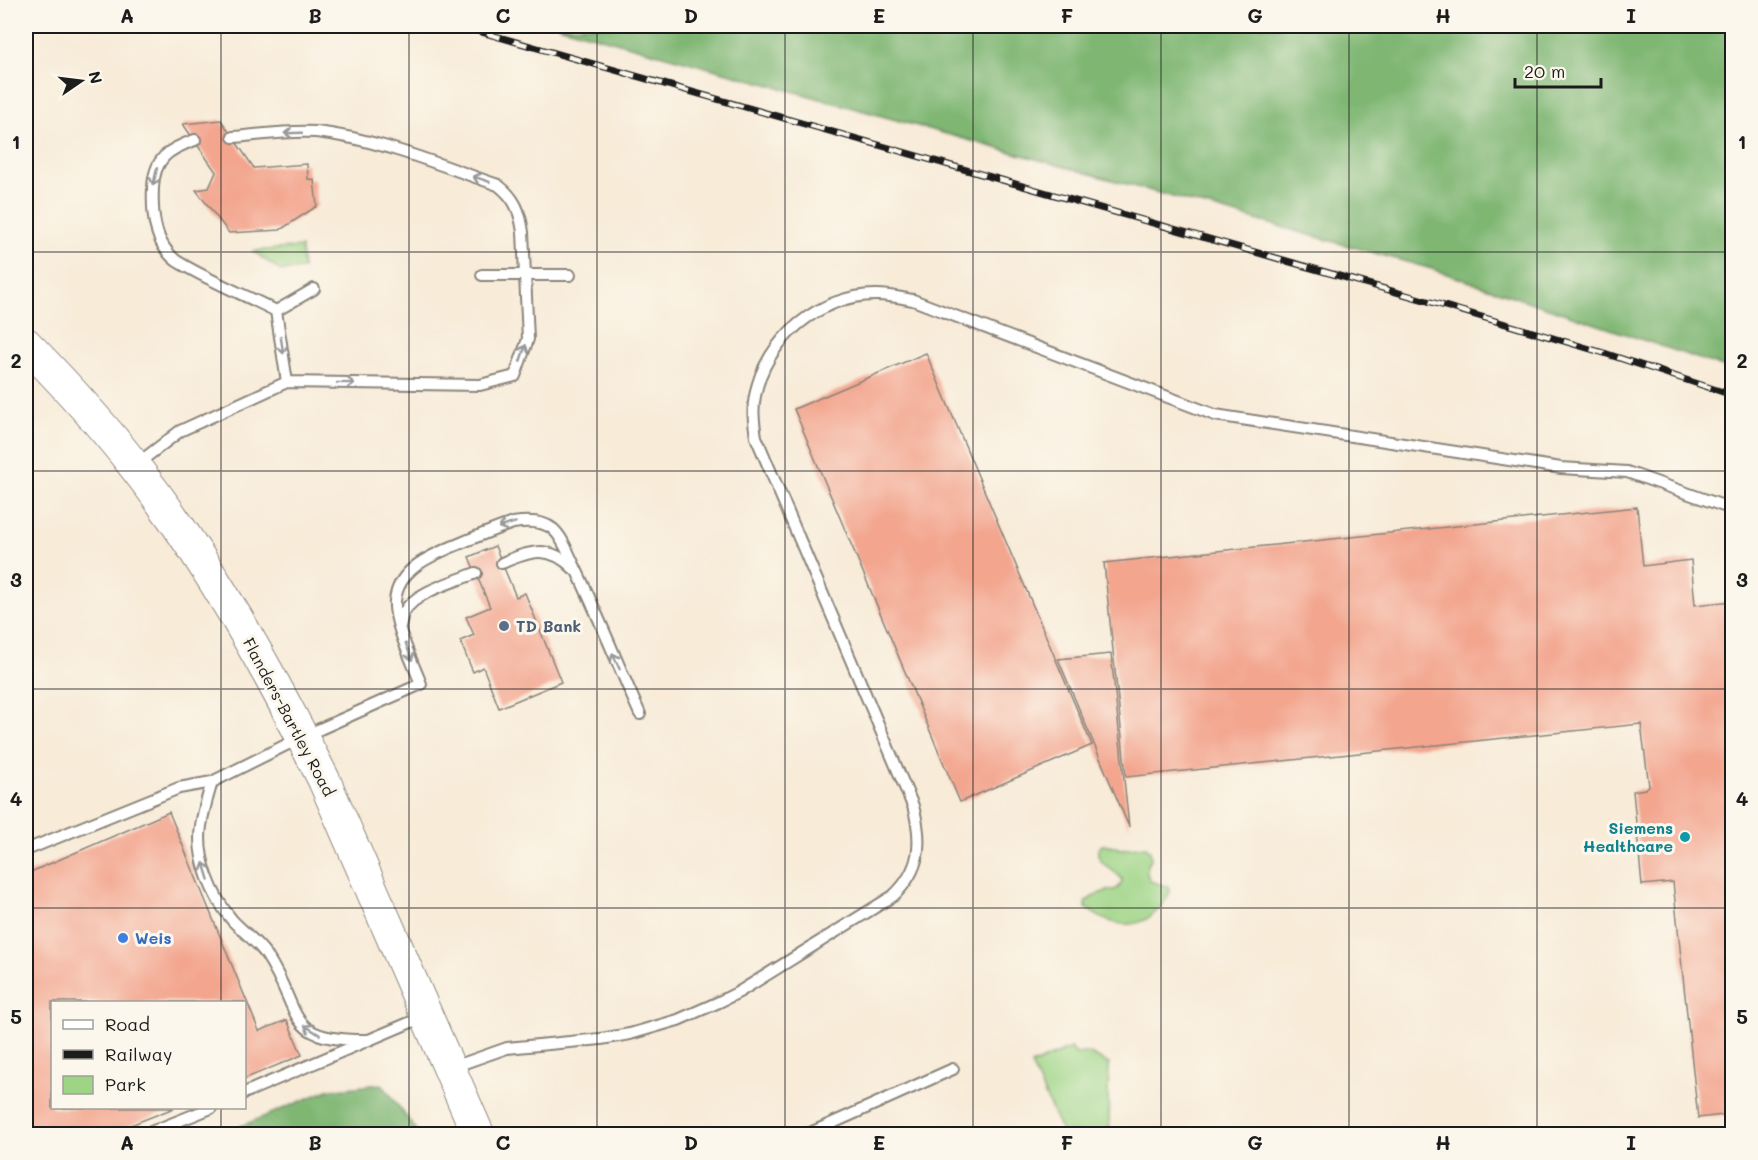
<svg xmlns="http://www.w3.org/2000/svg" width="1758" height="1160" viewBox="0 0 1758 1160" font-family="Mali,sans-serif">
	<rect width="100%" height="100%" fill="#fbf7ec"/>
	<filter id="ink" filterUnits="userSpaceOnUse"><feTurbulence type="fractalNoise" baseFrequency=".0167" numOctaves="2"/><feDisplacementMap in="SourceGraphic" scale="12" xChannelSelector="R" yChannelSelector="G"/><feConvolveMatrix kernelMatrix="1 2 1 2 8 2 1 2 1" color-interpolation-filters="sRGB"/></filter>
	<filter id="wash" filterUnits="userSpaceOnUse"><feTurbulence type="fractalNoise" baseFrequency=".008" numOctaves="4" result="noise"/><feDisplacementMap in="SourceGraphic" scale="24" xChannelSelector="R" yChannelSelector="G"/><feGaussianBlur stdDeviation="1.35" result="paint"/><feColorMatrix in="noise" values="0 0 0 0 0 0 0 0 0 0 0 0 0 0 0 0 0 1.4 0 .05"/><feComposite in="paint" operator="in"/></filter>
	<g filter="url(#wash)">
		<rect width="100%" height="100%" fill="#f8ebd8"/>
		<path fill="#9dd485" stroke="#5c7850" stroke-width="1.5" d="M301,247l2,22 -22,2 -28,-20z
			M1102,845h8l11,4 24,-3 5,5 1,8c-6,8 -5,13 -1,22l19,6 1,5c-19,38 -51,41 -84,16l-1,-5c9,-10 20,-11 32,-14l5,-6v-4c-8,-11 -26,-14 -24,-30z
			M1071,1048l5,6 10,-1 6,2 17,9 -1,30 2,40h-47l-32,-69z"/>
		<path fill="#7eb672" stroke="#4d6947" stroke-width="1.5" d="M558,26h1174v344l-300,-101z
			M382,1084l37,50h-197l106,-44z"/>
		<g id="blocks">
			<path fill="#f3a58e" d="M221,120l33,48 53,-4 1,15 6,1 3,26 -37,24 -51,3 -33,-43 13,-2 7,-16 -33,-48z
				M926,353l166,392 -132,57 -166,-393z
				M1637,507l6,59 48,-6 4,45 37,-4v513l-34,4 -25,-236 -31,3 -9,-94 12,-2 4,-3 -8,-62 -515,53 -22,-214z
				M495,546l21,51 9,-4 36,89 -62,26 -16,-41 -10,5 -13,-31 14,-6 -8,-18 24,-10 -21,-50z
				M1111,654l18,173 -71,-168z
				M169,812l90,219 28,-11 15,35 -58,24v-77h-192v106h122l-66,26h-82v-260z"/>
		</g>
	</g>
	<g filter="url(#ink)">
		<use href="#blocks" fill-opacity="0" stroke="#8a847a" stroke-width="1.5"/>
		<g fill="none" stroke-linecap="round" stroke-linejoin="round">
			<g stroke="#8a847a" stroke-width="14">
				<path id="lane" d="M195,140c-27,9 -41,19 -42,48 -1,19 1,43 11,59 4,6 10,13 16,16 30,18 65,32 96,48l11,71
					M482,275h88
					M276,311l38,-22
					M137,464l43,-33 107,-49 193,3 35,-9 13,-37 -5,-107c-3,-21 -8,-34 -25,-47 -59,-20 -119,-46 -182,-53 -27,-2 -56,3 -83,5
					M502,563c28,-12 47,-19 72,6
					M400,626c1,-4 2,-10 4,-14 12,-21 50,-30 72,-39
					M212,782c-4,14 -9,29 -11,44 -5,32 11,70 31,94 11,12 26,22 35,36 37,57 15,85 101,84
					M26,850l153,-62 33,-6 90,-45 119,-53c-8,-21 -28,-62 -26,-83 3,-34 40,-47 66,-58 17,-7 34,-14 52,-20 13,-2 29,-3 40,6 10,9 15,24 21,36 24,49 44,100 66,149
					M453,1067l54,-19 94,-9 29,-5 48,-14 41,-18 20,-10 154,-96c28,-26 30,-54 20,-90l-157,-369c-2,-14 -4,-27 -1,-41 10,-56 65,-102 122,-101 12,0 25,3 36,5l302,115 346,53 66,4 105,37
					M244,1093l179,-76
					M146,1134l65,-26
					M808,1134l145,-65"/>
			</g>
			<g stroke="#8a847a" stroke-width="34">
				<path id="secondary" d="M26,344c38,39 76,80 109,123 74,94 135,206 189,313l154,354"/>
			</g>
			<use href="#lane" stroke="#fff" stroke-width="10"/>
			<use href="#secondary" stroke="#fff" stroke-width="32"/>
			<g stroke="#1c1c1c" stroke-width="7">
				<path id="rail" d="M460,26l978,278 166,49 128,42"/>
			</g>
			<use href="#rail" stroke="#fbf7ec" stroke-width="4.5" stroke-dasharray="14" stroke-linecap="butt"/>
		</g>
		<defs><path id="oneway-shaft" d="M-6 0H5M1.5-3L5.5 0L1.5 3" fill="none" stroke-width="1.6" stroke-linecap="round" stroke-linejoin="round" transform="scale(1.5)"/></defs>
		<g stroke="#999">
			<use href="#oneway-shaft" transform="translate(293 133) rotate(178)"/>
			<use href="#oneway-shaft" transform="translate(155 177) rotate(103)"/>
			<use href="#oneway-shaft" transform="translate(481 179) rotate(-161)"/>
			<use href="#oneway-shaft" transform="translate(282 345) rotate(81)"/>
			<use href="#oneway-shaft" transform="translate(523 353) rotate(-71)"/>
			<use href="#oneway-shaft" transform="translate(346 383) rotate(1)"/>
			<use href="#oneway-shaft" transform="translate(507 525) rotate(163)"/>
			<use href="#oneway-shaft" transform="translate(409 652) rotate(69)"/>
			<use href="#oneway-shaft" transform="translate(616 661) rotate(-114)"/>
			<use href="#oneway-shaft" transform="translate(206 871) rotate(-107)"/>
			<use href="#oneway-shaft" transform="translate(312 1030) rotate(-148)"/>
		</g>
	</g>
	<path fill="none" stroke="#1c1c1c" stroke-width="1.5" stroke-opacity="0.55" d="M221,26v976M409,26v1108M597,26v1108M785,26v1108M973,26v1108M1161,26v1108M1349,26v1108M1537,26v1108M26,252h1706M26,471h1706M26,689h1706M26,908h1706M221,1108v26"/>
	<circle fill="#5c6f8a" stroke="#fbf7ec" stroke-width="2" cx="504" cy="626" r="6"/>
	<circle fill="#0f9aa8" stroke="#fbf7ec" stroke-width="2" cx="1685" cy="837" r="6"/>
	<circle fill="#3f7fe0" stroke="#fbf7ec" stroke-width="2" cx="123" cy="938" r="6"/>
	<g text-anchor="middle" stroke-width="6" stroke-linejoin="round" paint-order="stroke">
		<g font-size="16" font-weight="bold" fill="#4e5e75" stroke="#fbf7ec" text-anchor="start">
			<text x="516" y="632">TD Bank</text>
		</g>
		<g font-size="16" fill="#1c1c1c" stroke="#fbf7ec">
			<text transform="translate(289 717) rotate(62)" y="6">Flanders-Bartley Road</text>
		</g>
		<g font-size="16" font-weight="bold" fill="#0d838f" stroke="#fbf7ec" text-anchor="end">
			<text x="1673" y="834">Siemens<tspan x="1673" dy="18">Healthcare</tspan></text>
		</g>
		<g font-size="16" font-weight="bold" fill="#366cbe" stroke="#fbf7ec" text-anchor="start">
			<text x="135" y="944">Weis</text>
		</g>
	</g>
	<rect width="1758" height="1160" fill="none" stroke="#fbf7ec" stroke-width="66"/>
	<rect x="51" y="1001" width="195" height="108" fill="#fbf7ec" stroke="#a29f99" stroke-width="1.5"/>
	<rect x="63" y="1020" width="30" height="9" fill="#ffffff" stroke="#a29f99" stroke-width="1.5"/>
	<text x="105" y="1031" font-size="18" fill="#1c1c1c">Road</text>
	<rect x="63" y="1050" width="30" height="9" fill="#1c1c1c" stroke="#a29f99" stroke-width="1.5"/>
	<text x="105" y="1061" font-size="18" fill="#1c1c1c">Railway</text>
	<rect x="63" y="1076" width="30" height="18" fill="#9dd485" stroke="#a29f99" stroke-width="1.5"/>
	<text x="105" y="1091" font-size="18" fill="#1c1c1c">Park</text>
	<g transform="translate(81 81) rotate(76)" stroke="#fbf7ec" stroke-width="4.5" paint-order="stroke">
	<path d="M0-4.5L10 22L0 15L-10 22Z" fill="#1c1c1c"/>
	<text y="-9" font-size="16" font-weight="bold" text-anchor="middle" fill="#1c1c1c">N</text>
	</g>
	<path d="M1515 78v9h86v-9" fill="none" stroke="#1c1c1c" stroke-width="3"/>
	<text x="1524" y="78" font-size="18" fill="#1c1c1c" stroke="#fbf7ec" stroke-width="4.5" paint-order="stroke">20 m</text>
	<rect x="33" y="33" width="1692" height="1094" fill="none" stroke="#1c1c1c" stroke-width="2"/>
	<g font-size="20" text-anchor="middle" font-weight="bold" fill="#1c1c1c">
		<text x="127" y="23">A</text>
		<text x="315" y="23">B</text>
		<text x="503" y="23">C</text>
		<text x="691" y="23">D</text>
		<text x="879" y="23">E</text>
		<text x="1067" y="23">F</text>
		<text x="1255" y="23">G</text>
		<text x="1443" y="23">H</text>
		<text x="1631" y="23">I</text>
		<text x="16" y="149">1</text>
		<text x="1742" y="149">1</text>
		<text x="16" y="368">2</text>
		<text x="1742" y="368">2</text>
		<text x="16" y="587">3</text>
		<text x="1742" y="587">3</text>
		<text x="16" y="806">4</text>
		<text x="1742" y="806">4</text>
		<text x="16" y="1024">5</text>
		<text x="1742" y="1024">5</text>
		<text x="127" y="1150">A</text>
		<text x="315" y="1150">B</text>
		<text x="503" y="1150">C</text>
		<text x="691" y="1150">D</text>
		<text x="879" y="1150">E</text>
		<text x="1067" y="1150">F</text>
		<text x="1255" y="1150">G</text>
		<text x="1443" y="1150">H</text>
		<text x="1631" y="1150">I</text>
	</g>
</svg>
